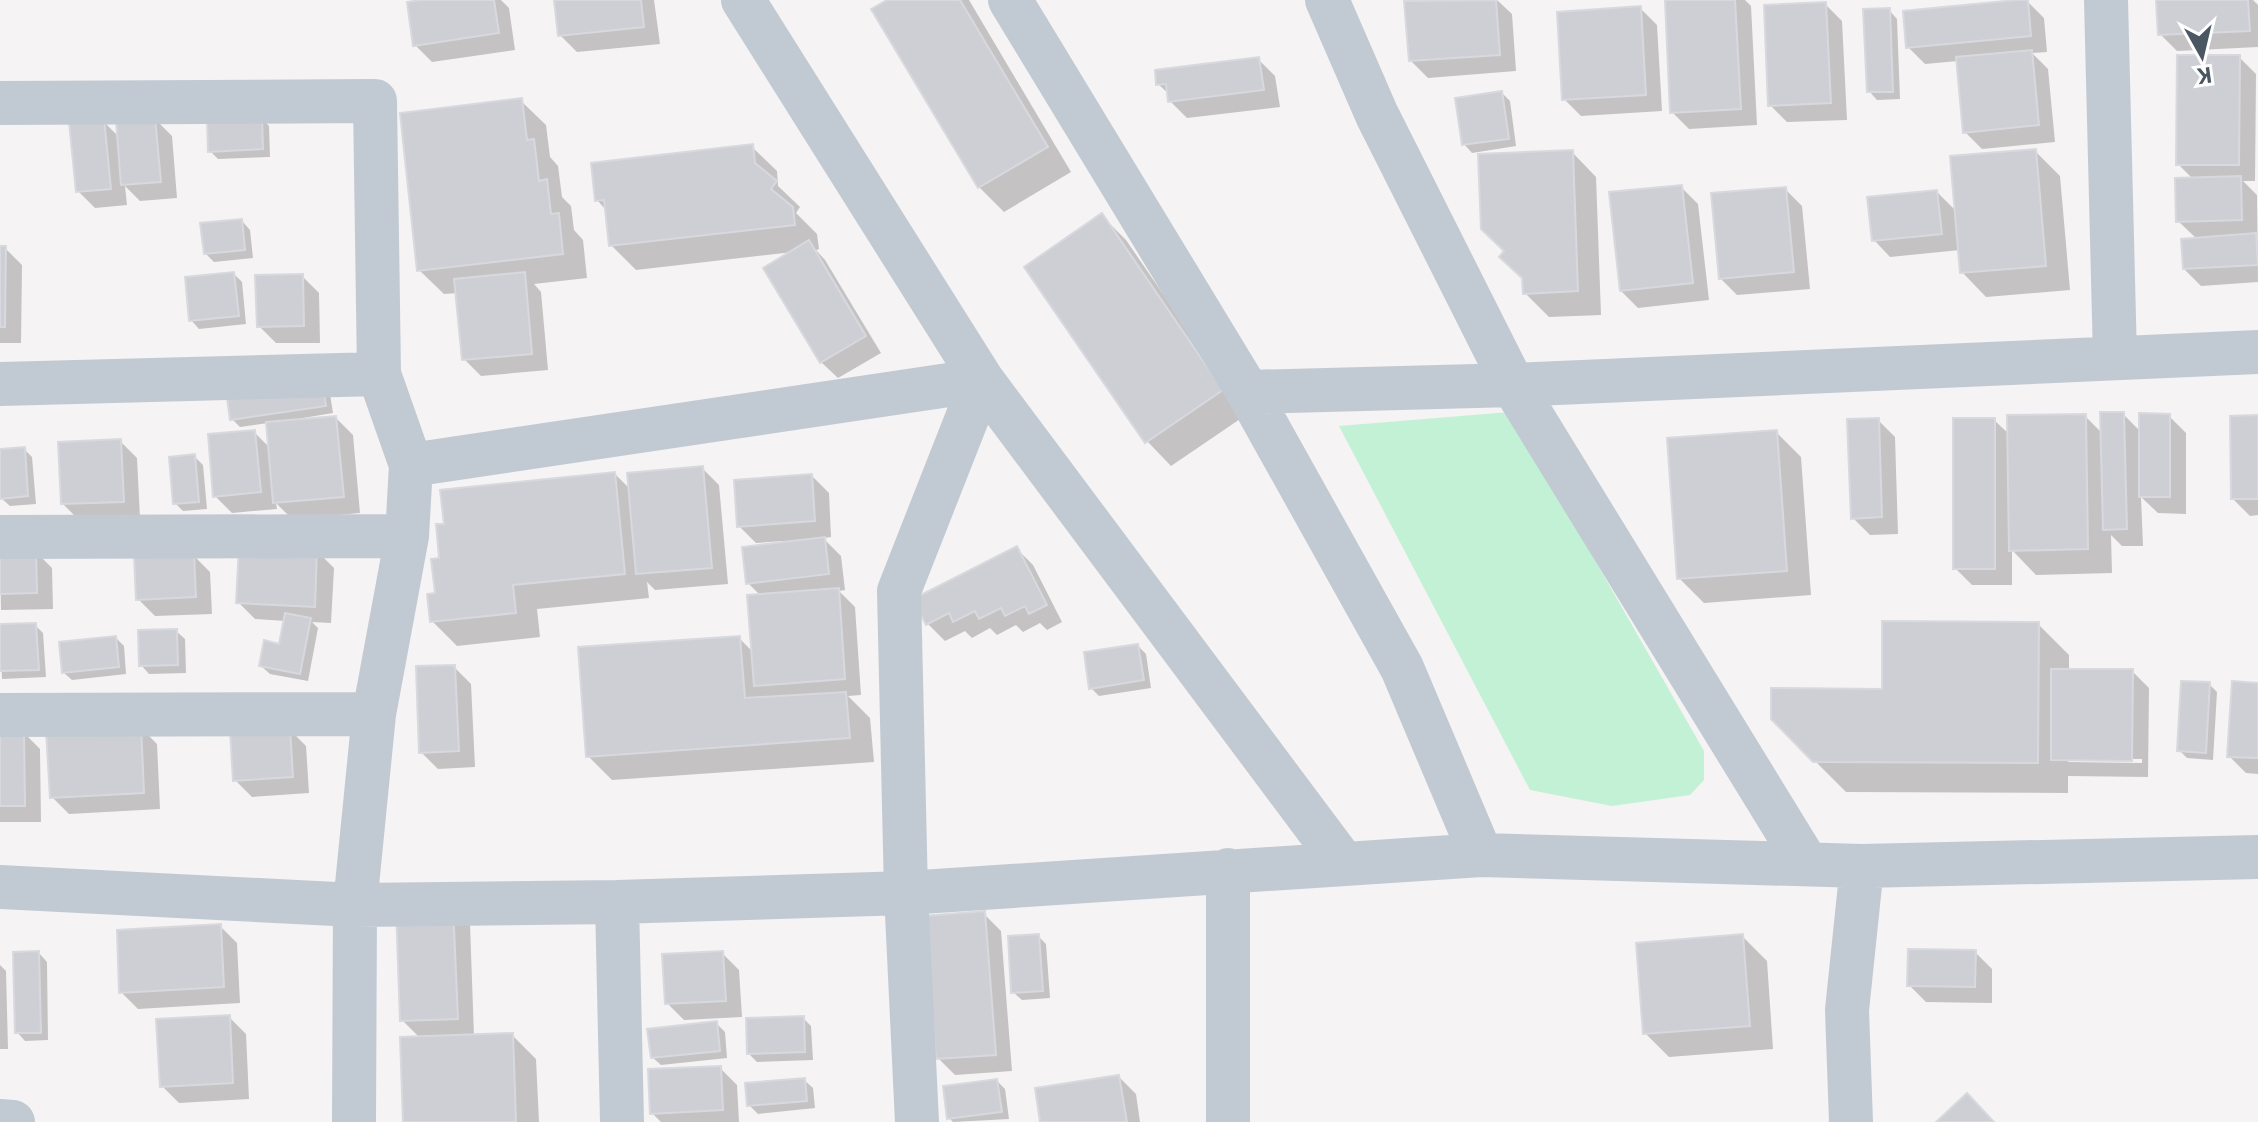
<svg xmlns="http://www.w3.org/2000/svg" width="2258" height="1122" viewBox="0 0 2258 1122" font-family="'Noto Sans',sans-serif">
	<rect width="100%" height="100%" fill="#f5f3f3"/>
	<path fill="#c3f1d5" d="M1510,412l194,339v29l-14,15 -78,11 -82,-16 -191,-364z"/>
	<path fill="#0003" fill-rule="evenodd" d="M434,0h67l8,8 6,42 -83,12 -17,-17z
		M556,0h98l6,44 -83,8 -17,-17z
		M891,0h78l102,172 -67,40 -25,-25z
		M1452,0h45l15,14 4,57 -88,7 -17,-17 -4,-58z
		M1667,0h78l6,6 6,119 -68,4 -17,-17z
		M2158,0h95l5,5v42l-81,4 -17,-17z
		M2027,1l17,17 3,34 -15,1 16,16 7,73 -73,7 -17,-17 -7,-71 -33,3 -17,-17z
		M1825,4l17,17 5,99 -60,2 -17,-17z
		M1640,8l17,17 5,86 -81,5 -17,-17z
		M1889,10l8,9 3,80 -23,1 -8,-9z
		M2239,57l17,17 -1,107h-12l14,14 1,87 -57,4 -17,-17 13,-30 -19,-18 15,-42 -15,-15z
		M1258,59l17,17 5,31 -93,11 -17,-17 -1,-7 -11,-10z
		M1502,93l8,8 6,45 -44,7 -8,-9z
		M521,101l25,24 4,32 8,9 4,31 9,9 3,24 9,10 4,38 -53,6 7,8 7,78 -67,6 -17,-17 -6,-66 -14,1 -25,-24z
		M261,118l8,8 1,31 -52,2 -8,-8z
		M155,119l17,17 5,62 -37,3 -15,-15 2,19 -32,3 -17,-17 25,-70 16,16z
		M752,147l25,24 1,15 22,21 -4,6 21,21 2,15 -3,1 9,10 56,93 -43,25 -17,-16 -28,-110 -157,18 -25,-25 -4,-34 -10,-11z
		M2035,151l25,25 10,114 -84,7 -24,-25 -2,-22 -70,7 -16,-17 63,-48 20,20z
		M1572,152l24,25 5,138 -52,2 -24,-24z
		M1681,187l17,17 11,96 -71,8 -17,-17z
		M1785,189l17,17 8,83 -73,6 -17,-17z
		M1102,216l24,24 120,175 -75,51 -24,-25z
		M242,221l8,9 3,28 -39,4 -8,-8z
		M0,248h5l17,17 -1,78h-21z
		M234,274l8,8 4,42 -47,5 -8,-9z
		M302,276l17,17 1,50h-44l-17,-17z
		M330,394l3,19 -30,5 1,3 32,-3 17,17 7,78 -68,6 -16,-16 1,6 -45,4 -17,-17 39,-64 16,16 -2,-25 -28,4 -8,-8z
		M2123,414l18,18 28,-16 17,17v81l-28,-1 -17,-16 2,49h-21l-11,-11 1,38 -76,2 -24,-25v35h-40l-17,-17 39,-148 16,15 75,-19 18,18z
		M2258,417v98l-8,1 -17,-17z
		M1878,420l17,17 3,97 -28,1 -17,-17z
		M1776,432l25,25 10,138 -107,8 -25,-25z
		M120,441l17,17 3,60 -60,3 -17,-17z
		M24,449l8,8 4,47 -26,2 -9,-8 -1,-47z
		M194,456l9,9 4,44 -24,2 -8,-8z
		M702,468l17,17 9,99 -73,6 -8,-8 2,16 -112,11 3,28 -83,9 -25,-25 5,-27 178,-120 16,16z
		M812,476l17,17 2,44 -8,1 18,18 4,34 -6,1 16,16 6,88 -13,1 22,22 4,44 -262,18 -24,-24 151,-118 14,14 8,-56 -13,-13 35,-39 -1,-3 -26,2 -17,-17z
		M1016,548l17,17 29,57 -15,8 -7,-7 -17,9 -7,-7 -19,10 -7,-7 -18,10 -7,-7 -20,10 -17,-17z
		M35,551l17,17 1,41 -52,1 -1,-58z
		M317,551l17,17 -3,55 -19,-1 6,6 -10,53 -38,-7 -9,-8 20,-20 5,-25 -31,-2 -17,-17z
		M193,555l17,17 2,42 -57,2 -17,-17z
		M2038,624l31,31v16h63l17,17 -1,89 -80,-1v17l-222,-1 -73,-73 111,-28zM2068,758l74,1v4l-74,-1z
		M35,625l8,8 3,44 -44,2 -2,-53z
		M176,631l9,8 1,34 -37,1 -8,-9z
		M116,638l8,8 2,28 -54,6 -9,-8z
		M1138,646l8,8 5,34 -52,8 -8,-8z
		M454,667l17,17 4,83 -37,2 -17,-17z
		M2209,684l8,8 -4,68 -26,-2 -8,-8z
		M2258,685v89l-12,-1 -17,-17z
		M140,727l17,17 3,65 -91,5 -17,-17z
		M289,729l17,17 3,47 -57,4 -17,-17z
		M0,732h23l17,17 1,73h-41z
		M398,909l72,15 4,112 38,-1 24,24 3,63h-134l15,-84 -18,-18z
		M984,914l17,17 11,140 -57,4 -17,-17z
		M220,926l17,17 3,60 -102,6 -17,-17z
		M1038,936l8,8 4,54 -28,2 -9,-8z
		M1742,936l25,25 6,88 -104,8 -24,-24z
		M1975,952l17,17v34l-66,-1 -17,-17z
		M39,953l8,9 1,78 -23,1 -8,-9z
		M722,953l17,17 3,47 -58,3 -17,-17z
		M0,965l6,6 2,78h-8z
		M229,1017l17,17 3,65 -70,4 -17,-17z
		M803,1018l8,8 2,34 -56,2 -8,-8z
		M716,1023l9,9 2,26 -66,7 -9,-8z
		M720,1068l17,17 2,37h-78l-9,-9z
		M1119,1077l17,17 4,28h-98z
		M804,1080l9,8 2,20 -57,6 -9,-9z
		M997,1081l8,8 4,30 -56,3 -4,-4z"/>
	<path fill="#cdcfd5" stroke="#d7d9de" stroke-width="2" d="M420,0h74l5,33 -86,13 -6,-44z
		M554,0h87l3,27 -86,9z
		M887,0h73l88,147 -70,41 -107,-179z
		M1496,0l4,55 -91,6 -5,-60z
		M1665,0h70l6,109 -71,4z
		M2016,0h12l3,36 -125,12 -3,-37z
		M2156,0h92l2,31 -92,4z
		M1826,2l5,101 -63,3 -4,-101z
		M1641,6l5,89 -84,5 -5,-88z
		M1890,8l3,84h-26l-4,-83z
		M2032,50l7,75 -76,8 -7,-76z
		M2177,55h63l-1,110h-63z
		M1259,57l5,33 -96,12 -2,-18 -10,1 -1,-15z
		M1502,91l7,48 -47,6 -7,-47z
		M522,98l5,42 7,-1 5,42 8,-2 4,35 8,-1 4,41 -146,17 -17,-158z
		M262,116l1,33 -55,3 -1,-34z
		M155,117l6,65 -40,3 -5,-64z
		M104,118l7,71 -35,3 -7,-70z
		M753,144l2,19 22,18 -6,8 22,18 2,18 -186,21 -5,-46 -9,1 -4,-38z
		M2036,149l10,117 -86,7 -10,-117z
		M1573,150l5,141 -55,3 -1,-16 -23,-21 5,-6 -23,-22 -3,-75z
		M2241,176l1,44 -66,2 -1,-44z
		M1682,185l11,98 -73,8 -11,-99z
		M1786,187l8,85 -75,7 -8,-86z
		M1937,190l5,44 -70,7 -5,-44z
		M1102,213l121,177 -78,53 -121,-176z
		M242,219l3,31 -41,4 -4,-31z
		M2256,233l2,32 -75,4 -2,-30z
		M809,240l57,96 -46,27 -57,-95z
		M0,246h6l-1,81h-5z
		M234,272l5,44 -50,5 -4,-44z
		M525,272l7,82 -70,6 -8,-81z
		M303,274l1,52 -47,1 -2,-52z
		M323,384l3,22 -96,14 -3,-22z
		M2100,412h24l3,117 -24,1z
		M2139,413l31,1v83h-31z
		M2086,414l2,135 -79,2 -2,-136z
		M2258,415v84h-27l-1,-83z
		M336,416l8,81 -71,6 -7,-81z
		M1879,418l3,99 -31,2 -4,-100z
		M1953,418h42v151h-42z
		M255,430l6,62 -48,5 -5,-63z
		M1777,430l10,141 -110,8 -10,-141z
		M121,439l3,63 -63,2 -3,-62z
		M25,447l3,49 -28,3v-50z
		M195,454l4,48 -26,2 -4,-47z
		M703,466l9,102 -76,6 -9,-101z
		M615,472l10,102 -112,11 3,28 -86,9 -3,-28 8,-1 -4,-34 8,-1 -3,-34h8l-4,-34z
		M812,474l3,47 -78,6 -3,-47z
		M825,537l4,37 -83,10 -4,-37z
		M239,546l78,3 -2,58 -79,-4z
		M1017,546l30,59 -18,9 -4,-8 -20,10 -4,-8 -22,11 -4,-8 -22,11 -4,-9 -23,12 -13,-26z
		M36,549l1,44 -37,1v-44z
		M194,553l2,44 -60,3 -2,-44z
		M839,588l6,91 -91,7 -7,-91z
		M285,613l26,5 -11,56 -41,-8 5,-26 15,4z
		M1882,621l157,1 -1,141 -225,-1 -42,-43v-31l111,1z
		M36,623l3,47 -39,1v-47z
		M177,629l1,36 -39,1 -1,-36z
		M116,636l3,31 -57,6 -3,-31z
		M740,636l5,62 101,-6 4,46 -264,19 -8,-110z
		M1138,644l6,36 -55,9 -5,-37z
		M455,665l4,86 -40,2 -3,-87z
		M2051,669h82l-1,92 -81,-1z
		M2181,681l29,1 -4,71 -29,-2z
		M2232,681l26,2v75l-31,-1z
		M141,725l3,68 -94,5 -4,-68z
		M290,727l3,50 -60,4 -3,-50z
		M0,730h24l1,76h-25z
		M453,905l5,114 -58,2 -4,-114z
		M985,911l11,144 -60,4 -12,-143z
		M221,924l3,63 -105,6 -2,-63z
		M1039,934l4,57 -32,2 -3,-57z
		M1743,934l7,92 -107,8 -7,-91z
		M1908,949l68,1 -1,37 -68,-1z
		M39,951l2,82h-26l-2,-81z
		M723,951l3,50 -61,3 -3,-50z
		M230,1015l3,68 -73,4 -4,-68z
		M804,1016l1,36 -58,2 -1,-36z
		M717,1021l3,30 -69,7 -4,-29z
		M513,1033l3,89h-113l-3,-85z
		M721,1066l2,44 -73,4 -2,-45z
		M1119,1075l8,47h-87l-5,-34z
		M805,1078l2,23 -60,5 -2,-23z
		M997,1079l5,33 -55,7 -4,-33z
		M1967,1093l27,29h-58z"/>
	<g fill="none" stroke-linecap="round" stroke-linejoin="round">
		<path stroke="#c1cad2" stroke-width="44" d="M743,0l239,380 361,483
			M1010,0l238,392 154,276 79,187
			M1327,0l50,115 136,270 294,479
			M2106,0l9,358
			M0,103l375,-2 4,273 32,91 -4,71 -33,178 -19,191 -1,217
			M0,384l379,-10
			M1248,392l265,-7 745,-33
			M411,465l571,-85
			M0,537l407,-1
			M0,715l374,-1
			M0,887l355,18 262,-3 289,-9 575,-38 381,11 396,-9
			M617,902l5,220
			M0,1121l13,1
			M917,1122l-11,-229 -7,-302 83,-211
			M1228,1122v-252
			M1851,1122l-4,-112 15,-144"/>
	</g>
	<g transform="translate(2202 56) rotate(172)" stroke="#ffffff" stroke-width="6" paint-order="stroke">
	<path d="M0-6L14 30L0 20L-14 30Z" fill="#4a5661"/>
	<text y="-12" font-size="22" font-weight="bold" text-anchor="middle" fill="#4a5661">K</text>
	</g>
</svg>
